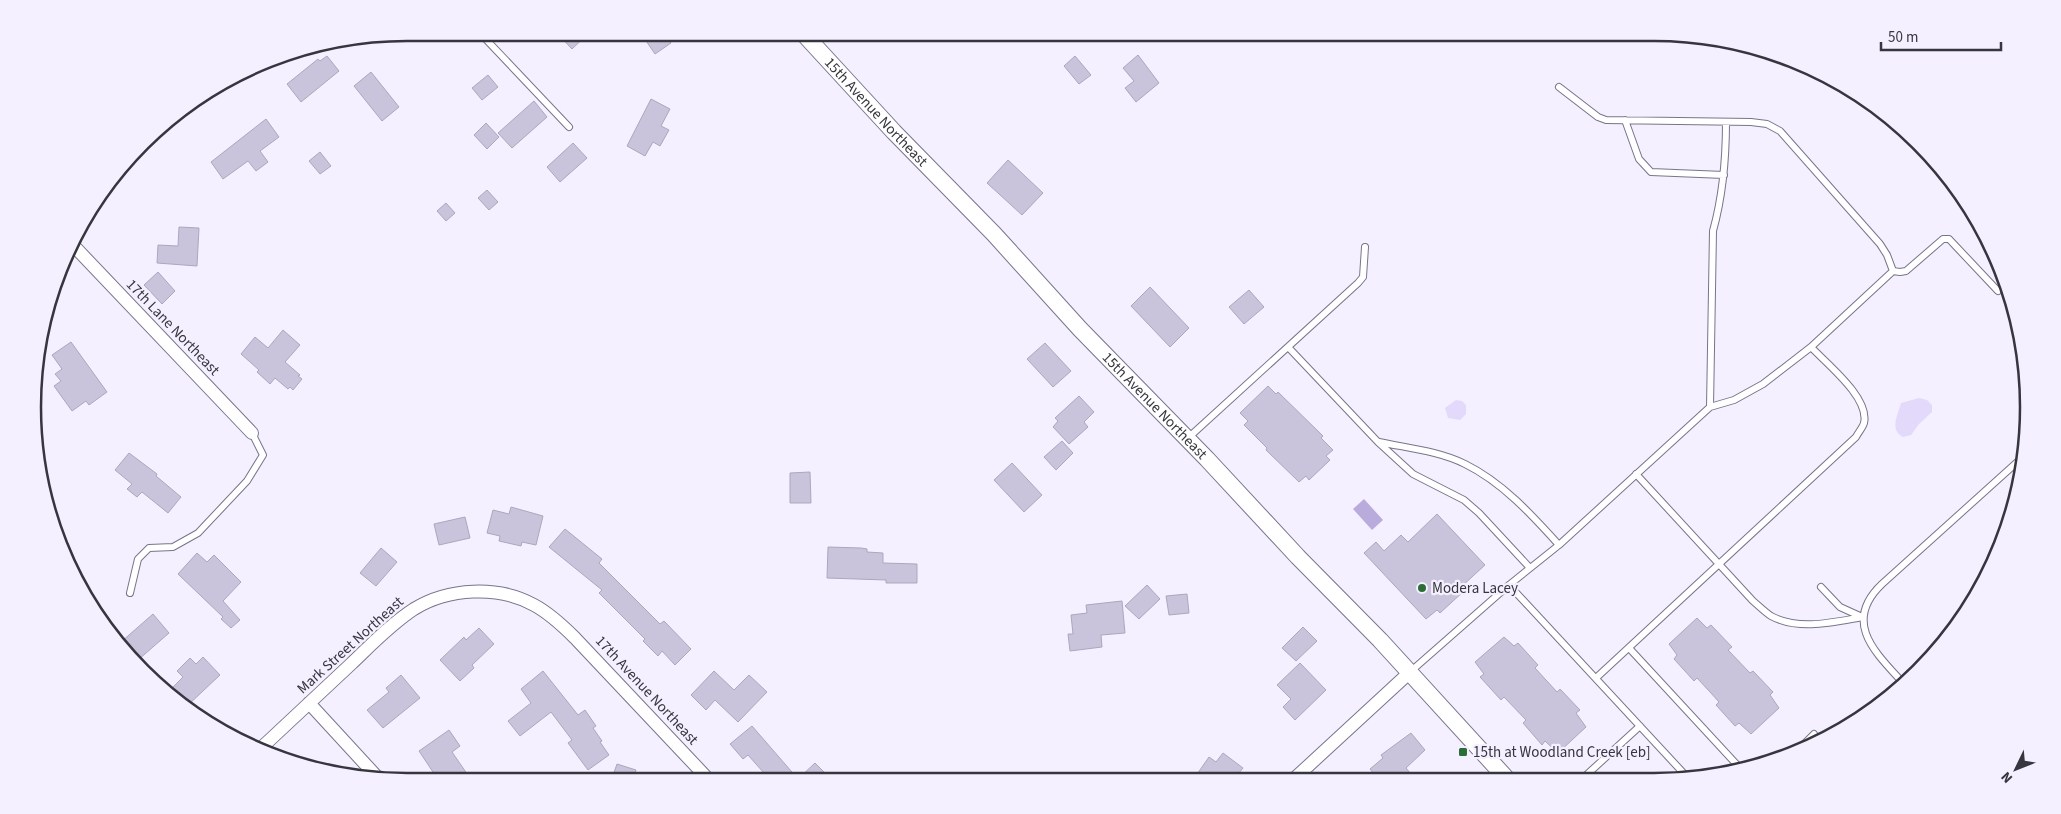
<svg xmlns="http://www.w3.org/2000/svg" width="2061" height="814" viewBox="0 0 2061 814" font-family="'Source Sans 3',sans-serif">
	<rect width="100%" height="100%" fill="#f4f0ff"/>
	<path fill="#e2d9fb" d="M1919,398l8,2 5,5v7l-13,12 -8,11 -8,2c-14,-7 -5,-23 -2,-34z
		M1456,400l6,1 4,4v9l-6,6 -12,-2 -3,-10z"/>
	<path fill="#b9acdc" d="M1364,499l19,21 -11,10 -19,-21z"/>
	<path fill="#c9c3db" stroke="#ada7be" d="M556,32h34l-18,17z
		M640,32h24l7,11 -16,11z
		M1138,55l21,28 -23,19 -11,-14 9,-7 -11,-13z
		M327,56l12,15 -38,31 -14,-18 31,-25 2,2z
		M1075,56l16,19 -12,9 -15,-18z
		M371,72l28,35 -17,14 -28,-35z
		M488,75l10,12 -16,13 -10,-12z
		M651,99l19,10 -9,17 8,4 -9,16 -7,-4 -8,14 -18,-10z
		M534,101l13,16 -35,31 -14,-15z
		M266,119l13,18 -19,14 8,11 -12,9 -8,-10 -25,18 -12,-17z
		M486,123l13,14 -12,12 -13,-14z
		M573,143l14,15 -27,24 -13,-15z
		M320,152l11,14 -11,8 -11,-13z
		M1008,160l35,33 -21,22 -35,-32z
		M487,190l11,12 -9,8 -11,-12z
		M446,203l9,10 -9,8 -9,-10z
		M179,227l20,1 -2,38 -40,-3 1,-18 20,1z
		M158,272l17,19 -13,13 -18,-19z
		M1150,287l39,41 -19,19 -39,-41z
		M1249,290l15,17 -20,17 -15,-17z
		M283,330l17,15 -15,17 15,13 -2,1 4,3 -9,11 -3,-3 -2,2 -13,-11 -5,6 -13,-12 2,-2 -18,-16 14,-17 13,11z
		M71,342l36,50 -18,13 -3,-4 -14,10 -18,-25 7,-5 -6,-7 7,-5 -10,-14z
		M1045,343l26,28 -18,16 -26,-28z
		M1268,386l8,8 2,-2 45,44 -2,2 12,12 -7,6 4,4 -21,20 -3,-4 -7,6 -33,-32 1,-2 -23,-23 4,-4 -8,-8z
		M1079,396l15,16 -10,10 4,5 -19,17 -16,-17 5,-6 -3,-3z
		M1062,441l11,12 -17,17 -12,-13z
		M129,453l28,21 -1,2 25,21 -13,16 -26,-21 -5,5 -10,-8 5,-5 -17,-14z
		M1012,463l30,32 -18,17 -30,-32z
		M810,472l1,31h-21v-30z
		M511,507l32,9 -7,29 -14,-3 -1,4 -22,-5 1,-5 -13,-3 6,-23 16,4z
		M1437,514l48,51 -24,22 3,4 -24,22 -3,-3 -11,9 -62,-66 12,-11 8,9 17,-16 7,7z
		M465,517l5,21 -31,7 -5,-21z
		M565,529l37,30 -3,4 61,61 4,-3 27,28 -16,16 -13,-14 -4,5 -15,-15 2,-2 -46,-46 3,-3 -53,-43z
		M828,547l33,1 6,1v3l16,1v10l34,1v19h-31v-3l-59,-2z
		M381,548l16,14 -21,24 -16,-13z
		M197,553l10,9 7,-7 27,27 -18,19 17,19 -9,8 -10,-9 2,-2 -45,-43z
		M1147,585l13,14 -21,20 -14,-13z
		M1187,594l2,19 -20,2 -3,-19z
		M1122,601l3,32 -24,2 1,12 -32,4 -2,-17h5l-2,-19 16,-2 -1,-8z
		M153,614l16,19 -31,27 -17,-18z
		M1697,618l10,10 4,-3 21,22 -4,3 22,23 3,-2 20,21 -3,3 9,13 -28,26 -12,-11 -4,3 -19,-21 3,-3 -9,-10 -13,-14 -3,3 -20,-22 3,-4 -8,-11z
		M1303,627l14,14 -21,20 -14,-13z
		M479,628l15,16 -22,21 2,3 -14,13 -20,-21 24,-23 2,3z
		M1504,637l10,9 4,-3 20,22 -3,3 22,24 3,-3 20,21 -4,3 10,14 -28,26 -13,-12 -3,4 -19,-22 3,-3 -22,-23 -3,3 -21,-23 4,-3 -9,-12z
		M203,657l17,18 -34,32 -16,-17 13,-13 -6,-6 13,-13 6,6z
		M1300,663l26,27 -31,30 -12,-13 8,-8 -14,-14z
		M543,671l35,44 7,-5 11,16 -3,2 9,13 -2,1 9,13 -21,15 -20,-27 4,-3 -21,-28 -31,24 -12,-15 23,-18 -10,-14z
		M714,671l20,19 15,-15 18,17 -29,30 -23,-22 -9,10 -15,-15z
		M401,675l19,23 -37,30 -16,-18 22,-18 -3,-4z
		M752,726l46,53 17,-16 17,17 -61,1 -23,-26 -5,4 -13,-15z
		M449,730l11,16 -8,6 20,29h-33l-20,-30z
		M1411,733l14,17 -19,18 9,11h-37l-8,-10 13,-11 -2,-3z
		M1223,753l20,15 -9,11 -41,1 16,-23 7,5z
		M617,764l19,6 -3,11h-22z"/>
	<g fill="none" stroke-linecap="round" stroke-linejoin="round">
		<g stroke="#797489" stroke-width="8">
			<path id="service" d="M479,32l90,95
				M1559,87l39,30 8,3 145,2 16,2 13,7 100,113 7,11 6,16
				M1625,120l14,39 12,13 73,3
				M1893,271l7,1 6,-1 37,-32h6l49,52
				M1288,347l90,95 35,32 51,26 15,13 51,55
				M1710,407l3,-176c10,-36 13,-72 13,-109
				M1188,438l170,-155 5,-6 2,-30
				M1379,442c28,6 60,9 86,22 37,18 67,51 94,81
				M1636,474l117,127c6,5 12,11 18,15 28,15 63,6 92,1
				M1509,585l179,193
				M1821,587l19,20 22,10
				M130,593l8,-34 11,-11 24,-1 25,-14 49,-52 16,-26 -11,-22
				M1629,648l110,119
				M1410,672l99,-87 50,-40 151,-138 24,-7 29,-16 48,-37 82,-76
				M1596,678l260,-241c2,-4 7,-10 8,-14 6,-25 -37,-59 -53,-76
				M1905,685c-28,-31 -64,-62 -23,-101l142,-128
				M1798,750l16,-16
				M1582,779l58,-53"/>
		</g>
		<g stroke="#797489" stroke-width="14">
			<path id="minor" d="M72,244l180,189
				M309,703l69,75
				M259,750c31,-29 61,-57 92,-86 20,-19 40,-40 63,-55 34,-21 84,-24 120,-4 15,8 29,21 41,33l135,143
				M1294,779l115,-106"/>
		</g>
		<g stroke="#797489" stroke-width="18">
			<g id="tertiary">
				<path id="s1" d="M802,32l92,100 100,102 86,95 127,130 91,98 82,83 127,139"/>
			</g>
		</g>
		<use href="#service" stroke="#fff" stroke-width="6"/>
		<use href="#minor" stroke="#fff" stroke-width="12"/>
		<use href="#tertiary" stroke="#fff" stroke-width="16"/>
	</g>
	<g fill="#2b6d36" stroke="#f4f0ff" stroke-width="2">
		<circle cx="1422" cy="588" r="5"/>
		<rect x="1458" y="747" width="10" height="10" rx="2.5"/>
	</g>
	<g text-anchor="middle" stroke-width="4.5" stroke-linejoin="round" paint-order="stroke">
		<g font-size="15" fill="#37353e" stroke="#f4f0ff">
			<text dy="5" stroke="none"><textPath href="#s1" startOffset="109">15th Avenue Northeast</textPath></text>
			<text transform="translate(173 327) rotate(46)" y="5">17th Lane Northeast</text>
			<text dy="5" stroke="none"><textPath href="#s1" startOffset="514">15th Avenue Northeast</textPath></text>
			<text transform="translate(350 645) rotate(-42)" y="5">Mark Street Northeast</text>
			<text transform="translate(647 690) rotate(47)" y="5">17th Avenue Northeast</text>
		</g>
		<g font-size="15" fill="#37353e" stroke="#f4f0ff" text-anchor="start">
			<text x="1432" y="593">Modera Lacey</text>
			<text x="1473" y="757">15th at Woodland Creek [eb]</text>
		</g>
	</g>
	<path d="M0 0H2061V814H0ZM407 41H1654A366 366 0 0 1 2020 407V407A366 366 0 0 1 1654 773H407A366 366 0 0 1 41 407V407A366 366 0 0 1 407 41Z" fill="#f4f0ff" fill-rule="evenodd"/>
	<path fill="none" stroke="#37353e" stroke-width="2.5" d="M407 41H1654A366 366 0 0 1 2020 407V407A366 366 0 0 1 1654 773H407A366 366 0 0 1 41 407V407A366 366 0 0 1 407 41Z"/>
	<g transform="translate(2016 769) rotate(227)" stroke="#f4f0ff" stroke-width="4" paint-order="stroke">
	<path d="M0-4L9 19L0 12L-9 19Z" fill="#37353e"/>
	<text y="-8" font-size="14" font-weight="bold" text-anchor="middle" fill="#37353e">N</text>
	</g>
	<path d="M1881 42v8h120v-8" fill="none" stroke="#37353e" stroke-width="2.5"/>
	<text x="1888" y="42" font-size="15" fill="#37353e" stroke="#f4f0ff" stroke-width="4" paint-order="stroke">50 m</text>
</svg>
